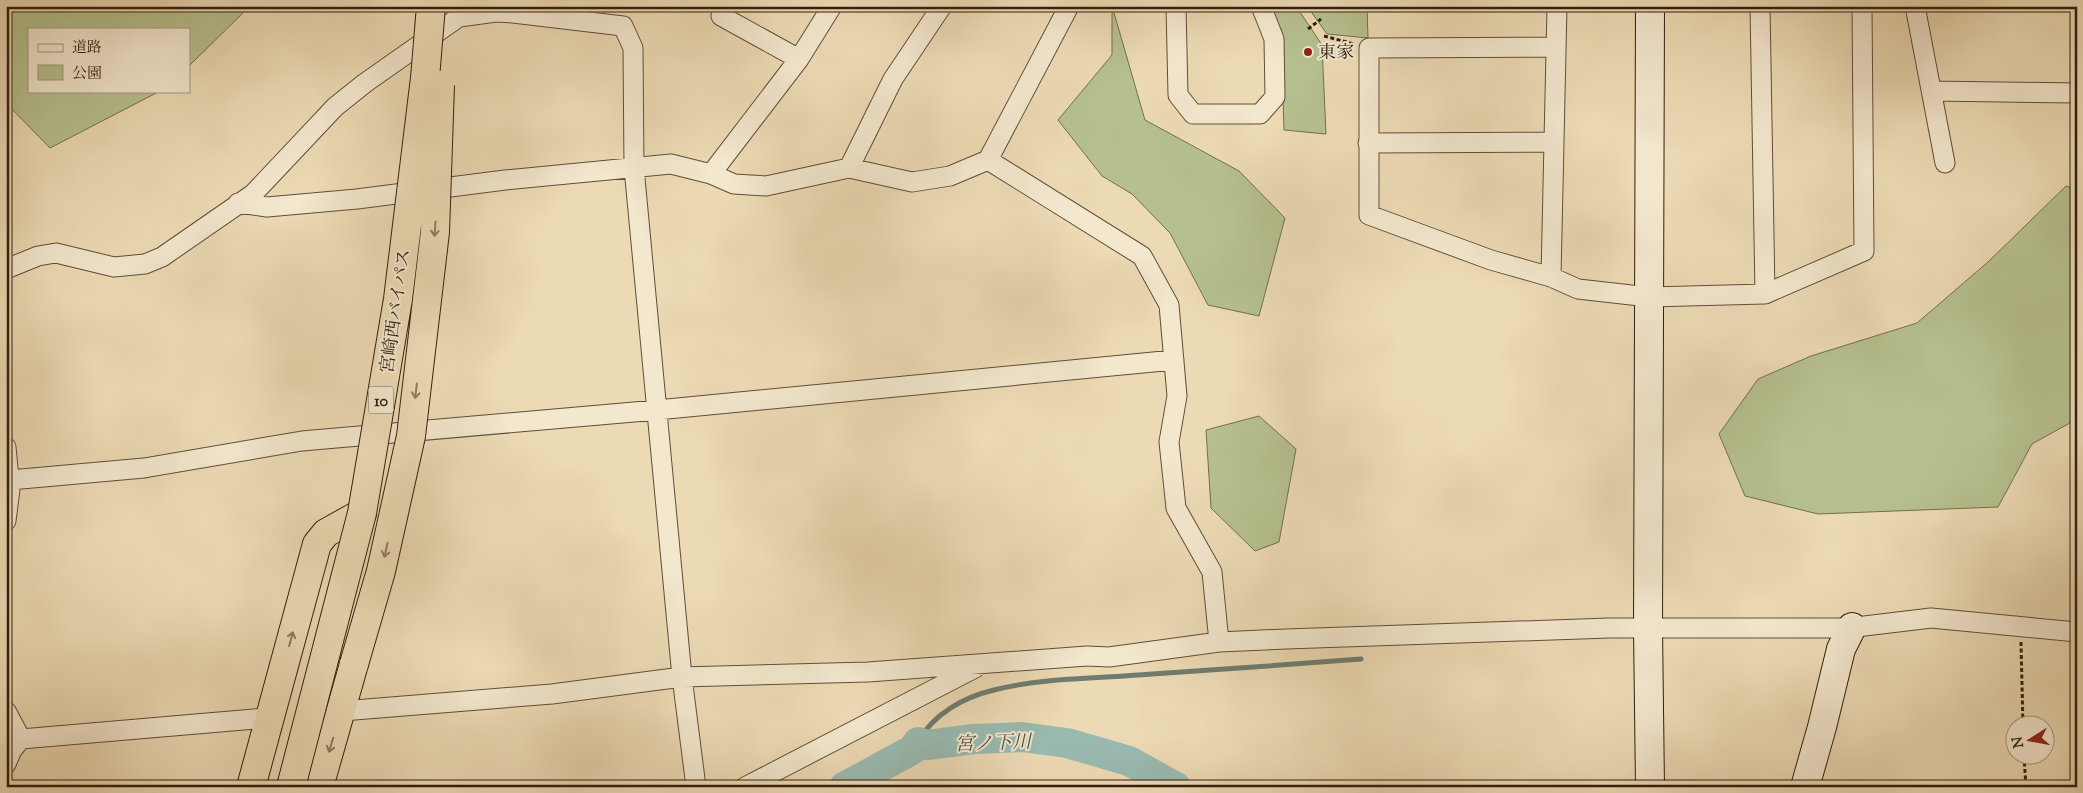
<svg xmlns="http://www.w3.org/2000/svg" width="2083" height="793" viewBox="0 0 2083 793" font-family="'Sorts Mill Goudy','Noto Serif JP',serif">
	<rect width="100%" height="100%" fill="#ecdab4"/>
	<filter id="stains"><feTurbulence type="fractalNoise" baseFrequency=".004" numOctaves="4"/><feColorMatrix values="0 0 0 0 .2 0 0 0 0 .09 0 0 0 0 .02 0 0 0 .5 -.17"/></filter>
	<radialGradient id="worn" r=".72"><stop offset=".6" stop-color="#630" stop-opacity="0"/><stop offset="1" stop-color="#630" stop-opacity=".3"/></radialGradient>
	<path fill="#b6c08f" stroke="#73704e" d="M6,6h244l-61,60v-37h-160v62h131l-110,57 -44,-45z
		M1112,6l33,114 94,51 46,47 -26,98 -51,-11 -38,-72 -38,-39 -30,-18 -44,-56 54,-65z
		M1270,6h26l26,39 4,89 -42,-4 -3,-92z
		M1307,6h60l1,32 -41,-4z
		M2066,186l11,4v229l-45,25 -34,63 -180,7 -73,-18 -26,-62 39,-55 53,-23 106,-33 71,-61z
		M1259,416l37,33 -17,93 -24,9 -44,-43 -5,-78z"/>
	<g fill="none" stroke-linecap="round" stroke-linejoin="round">
		<path stroke="#6f7c70" stroke-width="5" d="M918,742c15,-28 46,-45 76,-52 47,-12 95,-11 144,-15 74,-5 149,-10 223,-16"/>
		<path stroke="#99bab1" stroke-width="30" d="M844,787l68,-37 6,-8 9,3 47,-6 48,-2 45,6 62,18 47,26"/>
		<g stroke="#5f4e38" stroke-width="21">
			<path id="street" d="M726,6l-5,10 78,43
				M1176,6l2,89 15,19h67l15,-17 -1,-58 -13,-33
				M1760,6l5,288
				M1915,6l30,157
				M1555,47l-186,1v167l122,45 60,17 27,12 71,8 116,-3 99,-43 -2,-245
				M1933,91l144,2
				M1368,143l186,-1
				M988,160l154,96 27,49 8,91 -8,46 7,66 36,64 7,70
				M849,168l44,-89 49,-73
				M711,174l88,-115 33,-53
				M238,203l29,4 90,-8 148,-19 166,-16 40,10 23,10 32,2 83,-18 63,14 38,-6 38,-16 81,-154
				M6,269l32,-13 18,-3 58,14 31,-3 17,-7 91,-63 82,-87 30,-24 94,-66 37,-5 17,1 110,13 10,22 1,120 48,509 14,110
				M1551,277l6,-271
				M6,447l4,42 -4,32
				M10,480l134,-12 158,-27 355,-31 517,-50
				M6,711l15,28
				M342,711l210,-17 130,-17 186,-5 219,-16 22,1 110,-15 67,-3 323,-11h239l83,-10 146,14
				M6,764l6,-14 9,-11 245,-21 4,2
				M745,787l230,-119"/>
		</g>
		<g stroke="#301f0e" stroke-width="30">
			<path id="secondary" d="M1650,6l-2,623 2,158
				M1805,787l17,-60 19,-78 11,-22"/>
		</g>
		<g stroke="#301f0e" stroke-width="30">
			<path id="highway" d="M251,787l66,-243 9,-11 36,-20
				M319,787l35,-123"/>
		</g>
		<path stroke="#301f0e" stroke-width="3" stroke-dasharray="4 2.5" stroke-linecap="butt" d="M1308,29l13,-10
			M1324,36l30,8
			M2021,642l2,84
			M2024,756l2,31"/>
		<use href="#street" stroke="#f3e7ce" stroke-width="19"/>
		<use href="#secondary" stroke="#f3e7ce" stroke-width="28"/>
		<use href="#highway" stroke="#ecdab4" stroke-width="28"/>
		<g stroke="#301f0e" stroke-width="30" stroke-linecap="butt">
			<path id="highway-bridge" d="M354,664l27,-93 30,-135 24,-204 5,-147
				M291,787l71,-274 36,-214 27,-221 6,-72"/>
		</g>
		<use href="#highway-bridge" stroke="#ecdab4" stroke-width="28"/>
	</g>
	<defs><path id="oneway-shaft" d="M-6 0H5M1.5-3L5.5 0L1.5 3" fill="none" stroke-width="1.6" stroke-linecap="round" stroke-linejoin="round" transform="scale(1.25)"/></defs>
	<g stroke="#8e7c61">
		<use href="#oneway-shaft" transform="translate(435 229) rotate(94)"/>
		<use href="#oneway-shaft" transform="translate(416 391) rotate(97)"/>
		<use href="#oneway-shaft" transform="translate(386 550) rotate(102)"/>
		<use href="#oneway-shaft" transform="translate(291 639) rotate(-75)"/>
		<use href="#oneway-shaft" transform="translate(331 745) rotate(107)"/>
	</g>
	<circle fill="#8f2418" stroke="#f3e7ce" stroke-width="2" cx="1308" cy="52" r="5"/>
	<g text-anchor="middle" stroke-width="4" stroke-linejoin="round" paint-order="stroke">
		<rect fill="#f3e7ce" stroke="#6a5b48" stroke-width="1" x="368.5" y="386.5" width="25" height="27" rx="4"/>
		<g font-size="16" font-weight="bold" fill="#301f0e">
			<text x="381" y="406">10</text>
		</g>
		<g font-size="18" fill="#301f0e" stroke="#f3e7ce" text-anchor="start">
			<text x="1318" y="58">東家</text>
		</g>
		<g font-size="18" fill="#301f0e" stroke="#f3e7ce">
			<text transform="translate(395 311) rotate(-82)" y="6">宮崎西バイパス</text>
		</g>
		<g font-size="19" font-style="italic" fill="#504e3f" stroke="#f3e7ce">
			<text transform="translate(993 742) rotate(-2)" y="7">宮ノ下川</text>
		</g>
	</g>
	<rect width="2083" height="793" fill="none" stroke="#ecdab4" stroke-width="25"/>
	<rect x="8" y="8" width="2068" height="778" fill="none" stroke="#301f0e" stroke-width="2.5"/>
	<rect x="12" y="12" width="2058" height="768" fill="none" stroke="#301f0e"/>
	<rect x="28" y="28" width="162" height="65" fill="#f3e7ce" stroke="#a59781"/>
	<rect x="38" y="44" width="25" height="8" fill="#f3e7ce" stroke="#a59781"/>
	<text x="72" y="52" font-size="15" fill="#301f0e">道路</text>
	<rect x="38" y="65" width="25" height="15" fill="#b6c08f" stroke="#a59781"/>
	<text x="72" y="78" font-size="15" fill="#301f0e">公園</text>
	<g transform="translate(2030 740) rotate(259)"><circle r="24" fill="#f3e7ce" stroke="#a59781"/>
	<path d="M0-4L9 19L0 12L-9 19Z" fill="#8f2418"/>
	<text y="-8" font-size="14" font-weight="bold" text-anchor="middle" fill="#301f0e">N</text>
	</g>
	<rect width="100%" height="100%" filter="url(#stains)"/>
	<rect width="100%" height="100%" fill="url(#worn)"/>
</svg>
